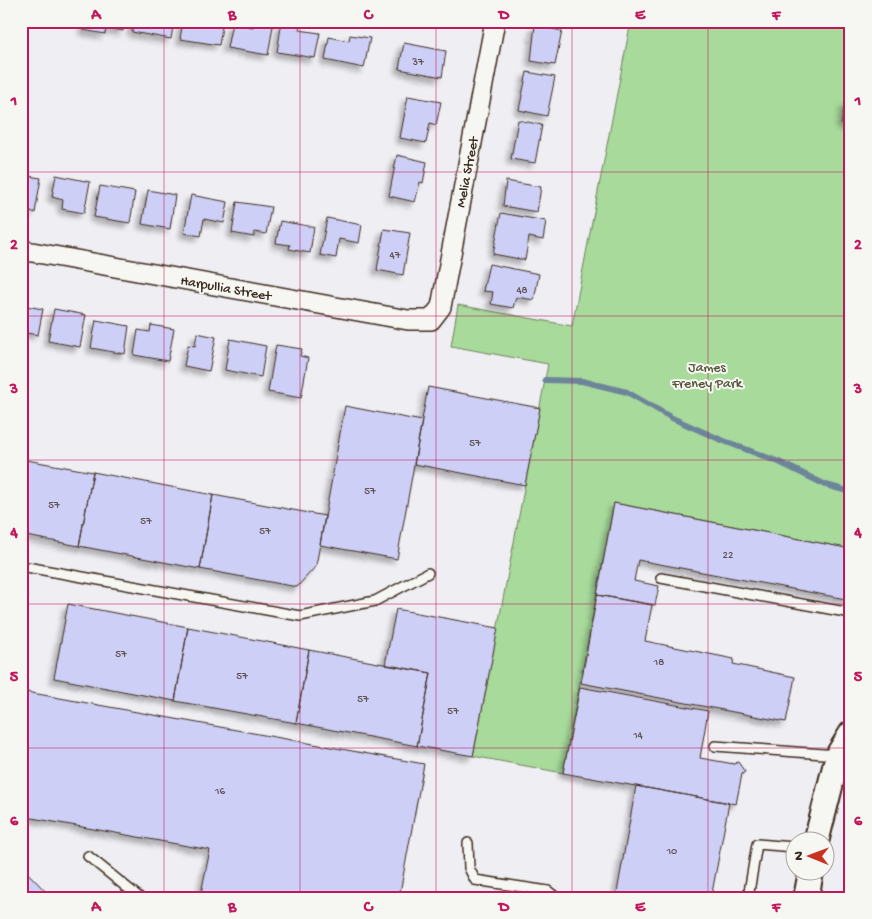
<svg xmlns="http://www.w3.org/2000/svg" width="872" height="919" viewBox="0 0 872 919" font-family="'Gochi Hand',sans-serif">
	<defs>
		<filter id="shadow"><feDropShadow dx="-4.5" dy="4.5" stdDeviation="2.5" flood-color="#0004"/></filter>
	</defs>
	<rect width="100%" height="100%" fill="#eeeef3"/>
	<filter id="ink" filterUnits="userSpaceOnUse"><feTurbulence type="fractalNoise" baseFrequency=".02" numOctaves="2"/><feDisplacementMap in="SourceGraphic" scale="10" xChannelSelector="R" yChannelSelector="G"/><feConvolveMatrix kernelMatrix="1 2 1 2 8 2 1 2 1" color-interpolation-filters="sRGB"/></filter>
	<g filter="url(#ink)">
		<path fill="#a7da9b" stroke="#71825c" d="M631,21h220v528l-237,-46 -51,270 -90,-17 75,-392 -97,-18 7,-41 114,21z"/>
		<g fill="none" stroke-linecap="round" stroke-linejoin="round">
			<path stroke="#6d859a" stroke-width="6" d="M545,380l37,1 45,11 45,26 47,21 60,23 47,23 25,7"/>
		</g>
		<path fill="#cecff7" stroke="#3b2a1e" filter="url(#shadow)" d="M85,21h40l-2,10 -17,-3 -1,6 -22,-4z
			M133,21h41l-3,18 -39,-7z
			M183,21h40l-4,24 -39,-6z
			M282,21l18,4 -1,5 21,3 -5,25 -38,-6z
			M254,22l19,4 -5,29 -41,-7 5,-25 21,4z
			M535,25l27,6 -7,34 -24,-4z
			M350,35l20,3 -6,30 -39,-8 4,-23 20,4z
			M404,43l42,8 -4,26 -43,-8z
			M527,72l28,5 -8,39 -28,-6z
			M408,96l33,6 -5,23 -6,-2 -4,20 -26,-5z
			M845,103h6v23l-10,-2z
			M518,120l24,5 -7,38 -24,-4z
			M397,155l30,7 -4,21 -3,-1 -5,20 -26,-6z
			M21,175l20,3 -6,35 -14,-3z
			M56,175l34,7 -6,31 -22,-4 1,-9 -11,-3z
			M506,181l35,6 -4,25 -34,-6z
			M100,186l35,6 -5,31 -36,-6z
			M148,190l27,5 -5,34 -28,-5z
			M191,195l37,7 -4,21 -20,-4 -3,17 -17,-3z
			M237,202l34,5 -5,27 -12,-2v5l-22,-4z
			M501,213l45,8 -3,19 -14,-3 -4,23 -32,-6z
			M327,218l35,7 -3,18 -20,-4 -3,19 -16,-3z
			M280,221l34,6 -4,26 -21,-4 1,-4 -14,-2z
			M384,229l26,4 -7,42 -26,-5z
			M489,264l50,10 -5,26 -18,-3 -3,11 -22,-4 2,-12 -10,-1z
			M21,305l22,4 -5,26 -17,-3z
			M54,309l32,6 -6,32 -32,-6z
			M96,320l33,6 -4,28 -34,-6z
			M151,325l23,4 -6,32 -34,-6 4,-25 12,2z
			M197,333l19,4 -7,34 -25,-5 4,-21 7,1z
			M230,339l36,7 -5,31 -36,-7z
			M276,345l26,4 -2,7 8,2 -7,40 -33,-6z
			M428,387l112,21 -15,77 -111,-21z
			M345,406l77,15 -25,138 -77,-14z
			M21,459l72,13 -14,74 -58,-11z
			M93,472l120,23 -13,74 -121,-23z
			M213,495l112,21 -9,50 -19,21 -97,-18z
			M614,503l237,46v51l-213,-40 -4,21 25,5 -4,19 -58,-10z
			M21,595l7,1 -7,37z
			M597,595l55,10 -7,36 89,18 -1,5 62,13 -9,45 -205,-39z
			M68,604l120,23 -13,74 -121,-23z
			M396,609l102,19 -25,128 -56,-10 14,-73 -46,-8z
			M188,627l121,23 -13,73 -121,-22z
			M309,650l122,23 -14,73 -121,-23z
			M580,687l128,24 -8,47 34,6 4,-2 7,10 -3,2 -6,30 -173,-31z
			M21,691l403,73 -25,134h-199l10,-48 -189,-34z
			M636,786l93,17 -18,95h-95z
			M21,866l31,32h-31z"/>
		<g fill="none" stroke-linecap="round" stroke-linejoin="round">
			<g stroke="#3b2a1e" stroke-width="12">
				<path id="service" d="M21,566l279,50 75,-15 53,-28
					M661,578l190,35
					M715,746l122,9
					M468,843l1,25 6,12 73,11 9,7
					M88,856l52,42
					M748,898l9,-54 37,3"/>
			</g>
			<g stroke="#3b2a1e" stroke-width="22">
				<path id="minor" d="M21,250l387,70h23l10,-13 54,-286"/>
			</g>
			<g stroke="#3b2a1e" stroke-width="28">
				<path id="tertiary" d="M816,842l22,-87 13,-21
					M806,898l5,-26"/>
			</g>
			<use href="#service" stroke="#f6f6f2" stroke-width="9"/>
			<use href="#minor" stroke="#f6f6f2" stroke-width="19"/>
			<use href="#tertiary" stroke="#f6f6f2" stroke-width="24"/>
		</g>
	</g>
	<path fill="none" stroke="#c2185b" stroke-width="1" stroke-opacity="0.55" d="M164,21v877M300,21v877M436,21v877M572,21v877M708,21v877M21,172h830M21,316h830M21,460h830M21,604h830M21,748h830"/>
	<g text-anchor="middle" stroke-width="4" stroke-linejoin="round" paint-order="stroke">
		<g font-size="11" fill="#605354">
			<text x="418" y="65">37</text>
			<text x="395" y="258">47</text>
			<text x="522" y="293">48</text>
			<text x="475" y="446">57</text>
			<text x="370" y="494">57</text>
			<text x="54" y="508">57</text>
			<text x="146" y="524">57</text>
			<text x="265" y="534">57</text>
			<text x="728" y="558">22</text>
			<text x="121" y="657">57</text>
			<text x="659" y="665">18</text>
			<text x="242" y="679">57</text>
			<text x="363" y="702">57</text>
			<text x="453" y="714">57</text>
			<text x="638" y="738">14</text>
			<text x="220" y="794">16</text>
			<text x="672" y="854">10</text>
		</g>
		<g font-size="14" fill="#3b2a1e" stroke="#f6f6f2">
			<text transform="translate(466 172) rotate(-79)" y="5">Melia Street</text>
			<text transform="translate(226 287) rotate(10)" y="5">Harpullia Street</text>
		</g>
		<g font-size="14" fill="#56563d" stroke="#f6f6f2">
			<text x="707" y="371">James<tspan x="707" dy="16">Freney Park</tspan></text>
		</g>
	</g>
	<rect width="872" height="919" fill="none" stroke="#f6f6f2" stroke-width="55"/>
	<g transform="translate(810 856) rotate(271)"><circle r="24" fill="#f6f6f2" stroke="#aba49d"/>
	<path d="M0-4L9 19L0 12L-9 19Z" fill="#c8321e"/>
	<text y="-8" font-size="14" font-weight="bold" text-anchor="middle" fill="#3b2a1e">N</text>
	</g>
	<rect x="28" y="28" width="816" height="864" fill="none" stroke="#c2185b" stroke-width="2"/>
	<g font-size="16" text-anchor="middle" font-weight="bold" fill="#c2185b">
		<text x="96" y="19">A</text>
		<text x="232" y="19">B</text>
		<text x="368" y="19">C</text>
		<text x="504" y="19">D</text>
		<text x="640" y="19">E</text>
		<text x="776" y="19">F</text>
		<text x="14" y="105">1</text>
		<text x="858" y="105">1</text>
		<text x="14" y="249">2</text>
		<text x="858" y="249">2</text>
		<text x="14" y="393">3</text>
		<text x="858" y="393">3</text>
		<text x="14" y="537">4</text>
		<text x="858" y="537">4</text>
		<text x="14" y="681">5</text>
		<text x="858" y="681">5</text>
		<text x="14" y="825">6</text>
		<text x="858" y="825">6</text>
		<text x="96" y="911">A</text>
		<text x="232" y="911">B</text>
		<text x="368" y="911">C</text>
		<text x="504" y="911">D</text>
		<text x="640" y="911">E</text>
		<text x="776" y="911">F</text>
	</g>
</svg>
